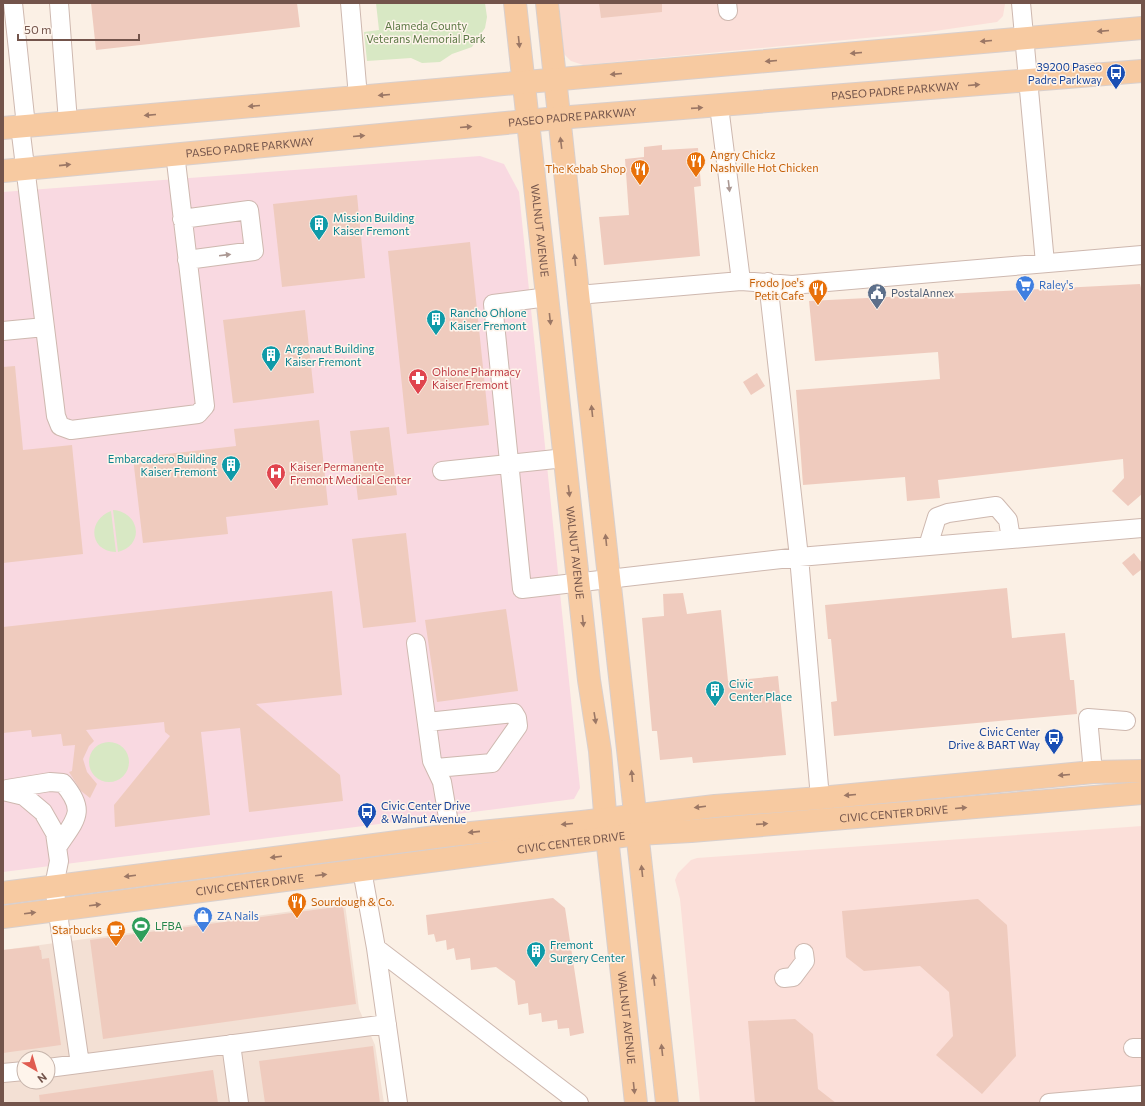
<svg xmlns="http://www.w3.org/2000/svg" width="1145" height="1106" viewBox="0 0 1145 1106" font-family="Commissioner,sans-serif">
	<rect width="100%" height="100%" fill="#fbf0e5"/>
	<path fill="#f3e0d4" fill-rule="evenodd" d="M345,904l14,105 16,36 9,58h-381v-153zM24,1058h24v24h-24z"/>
	<path fill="#fbdfd9" d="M559,3h446v1l-2,12 -6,6 -69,10 -345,33 -12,-4 -7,-7z
		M1142,826v277h-442l-20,-204 -5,-19 3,-7 13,-13 6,-2z"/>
	<path fill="#f9d9e1" d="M480,156l24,8 15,28 61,596 -6,11 -571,73v-680z"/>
	<path fill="#d8e8c4" d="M376,3h109l2,14 -2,11 -13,19 -20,7 -12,8 -18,1 -11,-5 -44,3 -3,-29 15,-2z
		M113,510c27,2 32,35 5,42z
		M111,511l5,41c-27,-1 -29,-32 -5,-41z
		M89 762a20 20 0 1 1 40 0a20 20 0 1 1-40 0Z"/>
	<path fill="#efcbbe" d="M91,3h206l3,24 -204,23z
		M599,3h63v9l-61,6z
		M662,145v5l36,-2 3,38 -7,1 6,69 -96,9 -5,-48 30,-2 -4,-56 19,-2v-10z
		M357,195l8,83 -83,9 -9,-83z
		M470,242l19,183 -82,9 -19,-183z
		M1140,284l2,8v202l-14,12 -16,-15 12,-13 -1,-19 -185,21 2,18 -33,3 -2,-24 -102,8 -7,-95 144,-11 -2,-27 -123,9 -6,-60z
		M305,310l9,83 -81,10 -10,-83z
		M15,366l8,84 49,-5 11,109 -80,9v-196z
		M757,373l8,13 -14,9 -8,-13z
		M319,420l9,85 -102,12 2,17 -85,9 -10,-85 103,-12 -2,-17z
		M389,427l8,68 -39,5 -8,-69z
		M406,533l10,89 -53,6 -11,-89z
		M1134,553l8,10v6l-9,7 -11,-13z
		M1007,588l5,50 53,-5 5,47h4l3,34 -243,22 -3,-34 6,-1 -6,-62h-3l-3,-34z
		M332,591l10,104 -86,9 84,71 3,26 -94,11 -9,-84 -39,4 9,83 -95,12 -1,-22 56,-69 -5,-4 -1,-10 -78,8 8,11 -5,5 -6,13 4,13 10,12 -7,14 -9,-7 -12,-19 3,-1 3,-26 -12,1 -2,-12 -29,3 -1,-7 -28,3v-106z
		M683,593l4,21 34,-4 7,71 50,-5 8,79 -93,8 -1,-6 -32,3 -3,-29h-5l-10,-113 22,-2 -1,-22z
		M506,609l12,82 -81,11 -12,-82z
		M553,898l12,10 19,125 -14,3 -1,-8 -11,1 -1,-9 -15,2 -1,-9 -12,2 -1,-12 -10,2 -3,-24 -19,-14 -25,3 -1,-12 -14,2 -2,-12 -7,2 -1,-10 -10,2 -2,-8 -6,1 -2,-20z
		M978,899l29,26 9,131 -34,38 -46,-39 17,-19 -4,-44 -29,-26 -56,5 -18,-14 -4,-46z
		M343,906l13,98 -253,35 -13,-99z
		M39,946l1,4h1l1,9 7,-1 12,87 -58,8v-103z
		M795,1019l18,15 5,55 18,14h-81l-7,-82z
		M373,1046l7,57h-115l-6,-42z
		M213,1070l5,33h-178l-1,-8z"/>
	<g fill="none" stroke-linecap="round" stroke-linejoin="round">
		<g stroke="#ceb8af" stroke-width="20">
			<path id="minor" d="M13,3l13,123
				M59,3l9,119
				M350,3l8,94
				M727,3l1,8
				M1021,3l24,260
				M719,106l22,175
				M20,126l36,290 4,10 11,4 127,-16 7,-8 -30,-253
				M182,219l67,-9 5,41 -67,9
				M768,282l31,275 21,241
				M578,295l163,-14 51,4 350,-30
				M548,297l-55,7 29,285 277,-32 343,-29
				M3,331l42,-4
				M442,471l123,-13
				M928,546l9,-29 11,-4 48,-7 12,14 3,19
				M416,643l16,118 10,21 9,53
				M427,722l87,-9 3,5 1,8 -26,37 -56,5
				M1093,772l-5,-54 38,3
				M7,789l43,-7 13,1c24,28 13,36 -5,63
				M3,791l21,5 19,16 12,21 4,28 -5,25 26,178
				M362,870l14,78 22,155
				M376,948l203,155
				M784,978l9,-1 12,-16 -1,-8
				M231,1044l8,59
				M1133,1048h9
				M48,1068l339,-44
				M3,1073l21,-2
				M1049,1103l93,-8"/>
		</g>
		<g stroke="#d8cfcd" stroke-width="24">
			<g id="major">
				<path id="s1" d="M515,3l74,677 11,71 7,86 29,266"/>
				<path d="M547,3c37,367 82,733 120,1100"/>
				<path d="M3,128l1139,-100"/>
				<path id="s2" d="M3,171l555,-53 584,-47"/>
				<path d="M3,893l448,-58 131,-13 133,-16 105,-8 273,-26 49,-1"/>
				<path id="s3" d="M3,917l634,-83 54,-3 451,-38"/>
			</g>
		</g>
		<use href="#minor" stroke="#fff" stroke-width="18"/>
		<use href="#major" stroke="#f7caa1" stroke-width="22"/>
	</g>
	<defs><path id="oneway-solid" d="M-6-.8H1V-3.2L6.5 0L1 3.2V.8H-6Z"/></defs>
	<g fill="#9b7765">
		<use href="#oneway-solid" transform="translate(1103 31) rotate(175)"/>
		<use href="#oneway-solid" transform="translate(986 41) rotate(175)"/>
		<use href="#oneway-solid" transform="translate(519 42) rotate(84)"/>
		<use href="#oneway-solid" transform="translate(856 53) rotate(175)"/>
		<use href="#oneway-solid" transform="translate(771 61) rotate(175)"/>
		<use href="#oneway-solid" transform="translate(616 74) rotate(175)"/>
		<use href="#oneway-solid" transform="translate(974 85) rotate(-5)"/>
		<use href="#oneway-solid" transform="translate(384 95) rotate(175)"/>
		<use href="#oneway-solid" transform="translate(254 106) rotate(175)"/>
		<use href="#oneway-solid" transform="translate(697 108) rotate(-4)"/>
		<use href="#oneway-solid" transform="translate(150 115) rotate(175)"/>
		<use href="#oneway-solid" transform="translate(466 127) rotate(-5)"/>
		<use href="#oneway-solid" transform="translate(359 136) rotate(-5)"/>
		<use href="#oneway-solid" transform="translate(561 143) rotate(-97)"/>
		<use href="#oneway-solid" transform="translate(65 165) rotate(-6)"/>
		<use href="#oneway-solid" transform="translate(575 260) rotate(-96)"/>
		<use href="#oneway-solid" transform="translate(550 319) rotate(84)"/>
		<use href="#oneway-solid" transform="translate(592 411) rotate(-96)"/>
		<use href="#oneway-solid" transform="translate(569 491) rotate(83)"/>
		<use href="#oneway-solid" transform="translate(606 540) rotate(-96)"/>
		<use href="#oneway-solid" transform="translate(583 621) rotate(84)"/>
		<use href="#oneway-solid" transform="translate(595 718) rotate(81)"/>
		<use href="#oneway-solid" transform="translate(1064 775) rotate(175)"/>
		<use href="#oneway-solid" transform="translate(632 776) rotate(-95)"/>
		<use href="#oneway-solid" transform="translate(850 795) rotate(175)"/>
		<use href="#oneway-solid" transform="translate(700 807) rotate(173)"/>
		<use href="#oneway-solid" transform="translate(961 808) rotate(-5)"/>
		<use href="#oneway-solid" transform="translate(567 824) rotate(175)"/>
		<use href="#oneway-solid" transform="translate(762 824) rotate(-4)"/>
		<use href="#oneway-solid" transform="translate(474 832) rotate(174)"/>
		<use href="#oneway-solid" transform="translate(276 857) rotate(173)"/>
		<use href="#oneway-solid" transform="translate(642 871) rotate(-96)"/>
		<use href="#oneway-solid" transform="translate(321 875) rotate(-7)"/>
		<use href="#oneway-solid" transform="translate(130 876) rotate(173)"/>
		<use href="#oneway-solid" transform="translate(95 905) rotate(-7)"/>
		<use href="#oneway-solid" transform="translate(30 913) rotate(-7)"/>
		<use href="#oneway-solid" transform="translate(654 980) rotate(-97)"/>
		<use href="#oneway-solid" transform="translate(662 1050) rotate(-96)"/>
		<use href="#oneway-solid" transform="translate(634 1088) rotate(84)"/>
	</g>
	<g fill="#ab9893">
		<use href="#oneway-solid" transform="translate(729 186) rotate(83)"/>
		<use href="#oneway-solid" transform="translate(225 255) rotate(-7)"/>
	</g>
	<defs>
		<g id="bus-pin" transform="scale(1)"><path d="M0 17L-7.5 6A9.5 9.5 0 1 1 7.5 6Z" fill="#1a4fb4" stroke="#fef4eb"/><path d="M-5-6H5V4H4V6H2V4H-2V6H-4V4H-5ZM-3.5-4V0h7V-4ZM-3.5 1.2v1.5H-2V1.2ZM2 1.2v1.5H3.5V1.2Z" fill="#fff"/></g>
		<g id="restaurant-pin" transform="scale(1)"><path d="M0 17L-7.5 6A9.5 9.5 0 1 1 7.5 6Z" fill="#e8710a" stroke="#fef4eb"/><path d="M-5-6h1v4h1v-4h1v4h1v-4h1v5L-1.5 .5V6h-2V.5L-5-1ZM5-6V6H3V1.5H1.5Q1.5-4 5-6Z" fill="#fff"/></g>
		<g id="building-pin" transform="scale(1)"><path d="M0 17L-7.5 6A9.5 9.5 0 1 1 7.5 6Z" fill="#0f9aa8" stroke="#fef4eb"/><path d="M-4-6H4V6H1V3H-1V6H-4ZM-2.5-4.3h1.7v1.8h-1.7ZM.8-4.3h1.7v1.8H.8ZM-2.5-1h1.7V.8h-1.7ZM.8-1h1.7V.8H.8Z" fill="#fff"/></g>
		<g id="supermarket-pin" transform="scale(1)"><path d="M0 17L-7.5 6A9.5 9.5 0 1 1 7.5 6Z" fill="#3f7fe0" stroke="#fef4eb"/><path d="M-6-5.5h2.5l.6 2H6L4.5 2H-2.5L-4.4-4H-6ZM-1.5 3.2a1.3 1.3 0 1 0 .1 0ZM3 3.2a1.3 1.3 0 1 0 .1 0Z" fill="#fff"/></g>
		<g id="civic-pin" transform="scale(1)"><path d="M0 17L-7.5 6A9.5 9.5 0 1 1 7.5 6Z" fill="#5c6f8a" stroke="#fef4eb"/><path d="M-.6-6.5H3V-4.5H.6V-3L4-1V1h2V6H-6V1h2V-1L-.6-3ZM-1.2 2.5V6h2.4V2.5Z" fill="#fff"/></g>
		<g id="pharmacy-pin" transform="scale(1)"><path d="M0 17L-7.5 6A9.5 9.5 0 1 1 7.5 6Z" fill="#e0444e" stroke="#fef4eb"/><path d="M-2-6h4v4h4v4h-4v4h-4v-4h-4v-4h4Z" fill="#fff"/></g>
		<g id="hospital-pin" transform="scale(1)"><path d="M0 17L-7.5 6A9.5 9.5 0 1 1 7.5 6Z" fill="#e0444e" stroke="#fef4eb"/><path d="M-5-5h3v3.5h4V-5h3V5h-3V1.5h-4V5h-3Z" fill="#fff"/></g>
		<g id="shop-pin" transform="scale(1)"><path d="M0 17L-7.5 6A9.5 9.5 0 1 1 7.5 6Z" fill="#3f7fe0" stroke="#fef4eb"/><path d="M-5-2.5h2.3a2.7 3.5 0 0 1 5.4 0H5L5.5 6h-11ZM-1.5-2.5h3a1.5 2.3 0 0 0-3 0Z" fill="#fff"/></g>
		<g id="stadium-pin" transform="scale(1)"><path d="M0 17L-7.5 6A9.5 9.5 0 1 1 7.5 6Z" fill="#2e9e5b" stroke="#fef4eb"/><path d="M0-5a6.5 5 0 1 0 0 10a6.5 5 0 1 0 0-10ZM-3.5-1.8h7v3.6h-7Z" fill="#fff"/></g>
		<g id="cafe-pin" transform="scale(1)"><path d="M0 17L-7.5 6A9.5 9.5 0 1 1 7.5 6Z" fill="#e8710a" stroke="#fef4eb"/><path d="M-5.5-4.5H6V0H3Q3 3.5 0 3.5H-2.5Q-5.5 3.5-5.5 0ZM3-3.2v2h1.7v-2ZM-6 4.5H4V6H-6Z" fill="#fff"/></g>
	</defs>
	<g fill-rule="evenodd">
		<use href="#bus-pin" x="1116" y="73"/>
		<use href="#restaurant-pin" x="696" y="161"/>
		<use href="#restaurant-pin" x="640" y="169"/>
		<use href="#building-pin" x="319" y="224"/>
		<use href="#supermarket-pin" x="1025" y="285"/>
		<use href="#restaurant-pin" x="818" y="289"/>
		<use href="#civic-pin" x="877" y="293"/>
		<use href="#building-pin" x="436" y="319"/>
		<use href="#building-pin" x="271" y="355"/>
		<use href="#pharmacy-pin" x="418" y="378"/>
		<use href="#building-pin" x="231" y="465"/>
		<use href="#hospital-pin" x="276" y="473"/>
		<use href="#building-pin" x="715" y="690"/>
		<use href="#bus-pin" x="1054" y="738"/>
		<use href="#bus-pin" x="367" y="812"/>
		<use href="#restaurant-pin" x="297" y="902"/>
		<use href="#shop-pin" x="203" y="916"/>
		<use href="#stadium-pin" x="141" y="926"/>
		<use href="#cafe-pin" x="116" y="930"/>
		<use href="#building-pin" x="536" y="951"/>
	</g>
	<g text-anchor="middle" stroke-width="3" stroke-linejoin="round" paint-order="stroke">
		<g font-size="11" fill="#5b7844" stroke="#fef4eb">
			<text x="426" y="30">Alameda County<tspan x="426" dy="13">Veterans Memorial Park</tspan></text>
		</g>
		<g font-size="11" fill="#164399" stroke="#fef4eb" text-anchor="end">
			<text x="1102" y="71">39200 Paseo<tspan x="1102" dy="13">Padre Parkway</tspan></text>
			<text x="1040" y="736">Civic Center<tspan x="1040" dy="13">Drive &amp; BART Way</tspan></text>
			<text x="381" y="810" text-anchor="start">Civic Center Drive<tspan x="381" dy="13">&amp; Walnut Avenue</tspan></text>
		</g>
		<g font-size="11" fill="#73544b" stroke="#fef4eb">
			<text dy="4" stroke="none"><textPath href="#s2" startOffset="896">PASEO PADRE PARKWAY</textPath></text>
			<text dy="4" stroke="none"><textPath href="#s2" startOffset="572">PASEO PADRE PARKWAY</textPath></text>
			<text dy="4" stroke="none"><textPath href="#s2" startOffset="248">PASEO PADRE PARKWAY</textPath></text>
			<text dy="4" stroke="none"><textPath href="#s1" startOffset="229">WALNUT AVENUE</textPath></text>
			<text dy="4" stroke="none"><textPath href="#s1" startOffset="553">WALNUT AVENUE</textPath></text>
			<text dy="4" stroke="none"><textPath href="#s3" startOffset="897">CIVIC CENTER DRIVE</textPath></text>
			<text dy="4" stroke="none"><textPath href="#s3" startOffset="573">CIVIC CENTER DRIVE</textPath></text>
			<text dy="4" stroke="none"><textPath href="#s3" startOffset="249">CIVIC CENTER DRIVE</textPath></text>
			<text dy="4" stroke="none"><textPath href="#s1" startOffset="1021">WALNUT AVENUE</textPath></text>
		</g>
		<g font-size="11" fill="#c56008" stroke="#fef4eb" text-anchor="end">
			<text x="710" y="159" text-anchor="start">Angry Chickz<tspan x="710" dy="13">Nashville Hot Chicken</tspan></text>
			<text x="626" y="173">The Kebab Shop</text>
			<text x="804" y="287">Frodo Joe's<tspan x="804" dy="13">Petit Cafe</tspan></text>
			<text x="311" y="906" text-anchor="start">Sourdough &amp; Co.</text>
			<text x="102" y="934">Starbucks</text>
		</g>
		<g font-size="11" fill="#0d838f" stroke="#fef4eb" text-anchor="start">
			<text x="333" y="222">Mission Building<tspan x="333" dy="13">Kaiser Fremont</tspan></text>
			<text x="450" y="317">Rancho Ohlone<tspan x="450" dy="13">Kaiser Fremont</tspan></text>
			<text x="285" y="353">Argonaut Building<tspan x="285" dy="13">Kaiser Fremont</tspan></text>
			<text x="217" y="463" text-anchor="end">Embarcadero Building<tspan x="217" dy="13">Kaiser Fremont</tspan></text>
			<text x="729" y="688">Civic<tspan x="729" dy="13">Center Place</tspan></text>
			<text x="550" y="949">Fremont<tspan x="550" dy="13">Surgery Center</tspan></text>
		</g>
		<g font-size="11" fill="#366cbe" stroke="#fef4eb" text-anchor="start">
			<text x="1039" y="289">Raley's</text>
			<text x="217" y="920">ZA Nails</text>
		</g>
		<g font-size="11" fill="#4e5e75" stroke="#fef4eb" text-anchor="start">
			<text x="891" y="297">PostalAnnex</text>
		</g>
		<g font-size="11" fill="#be3a42" stroke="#fef4eb" text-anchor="start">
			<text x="432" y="376">Ohlone Pharmacy<tspan x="432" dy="13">Kaiser Fremont</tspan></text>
			<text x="290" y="471">Kaiser Permanente<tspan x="290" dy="13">Fremont Medical Center</tspan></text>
		</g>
		<g font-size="11" fill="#27864d" stroke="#fef4eb" text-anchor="start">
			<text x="155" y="930">LFBA</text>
		</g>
	</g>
	<rect width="1145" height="1106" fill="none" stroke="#73544b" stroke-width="8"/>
	<g transform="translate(36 1070) rotate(142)"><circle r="19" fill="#fef4eb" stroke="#c6b4ab"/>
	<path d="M0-3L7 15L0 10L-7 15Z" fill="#e05b50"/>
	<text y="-6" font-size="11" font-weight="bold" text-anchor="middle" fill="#73544b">N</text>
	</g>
	<path d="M18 34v6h121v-6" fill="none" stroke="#73544b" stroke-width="2"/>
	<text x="24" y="34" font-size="12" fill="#73544b" stroke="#fef4eb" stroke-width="3" paint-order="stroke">50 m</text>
</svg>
